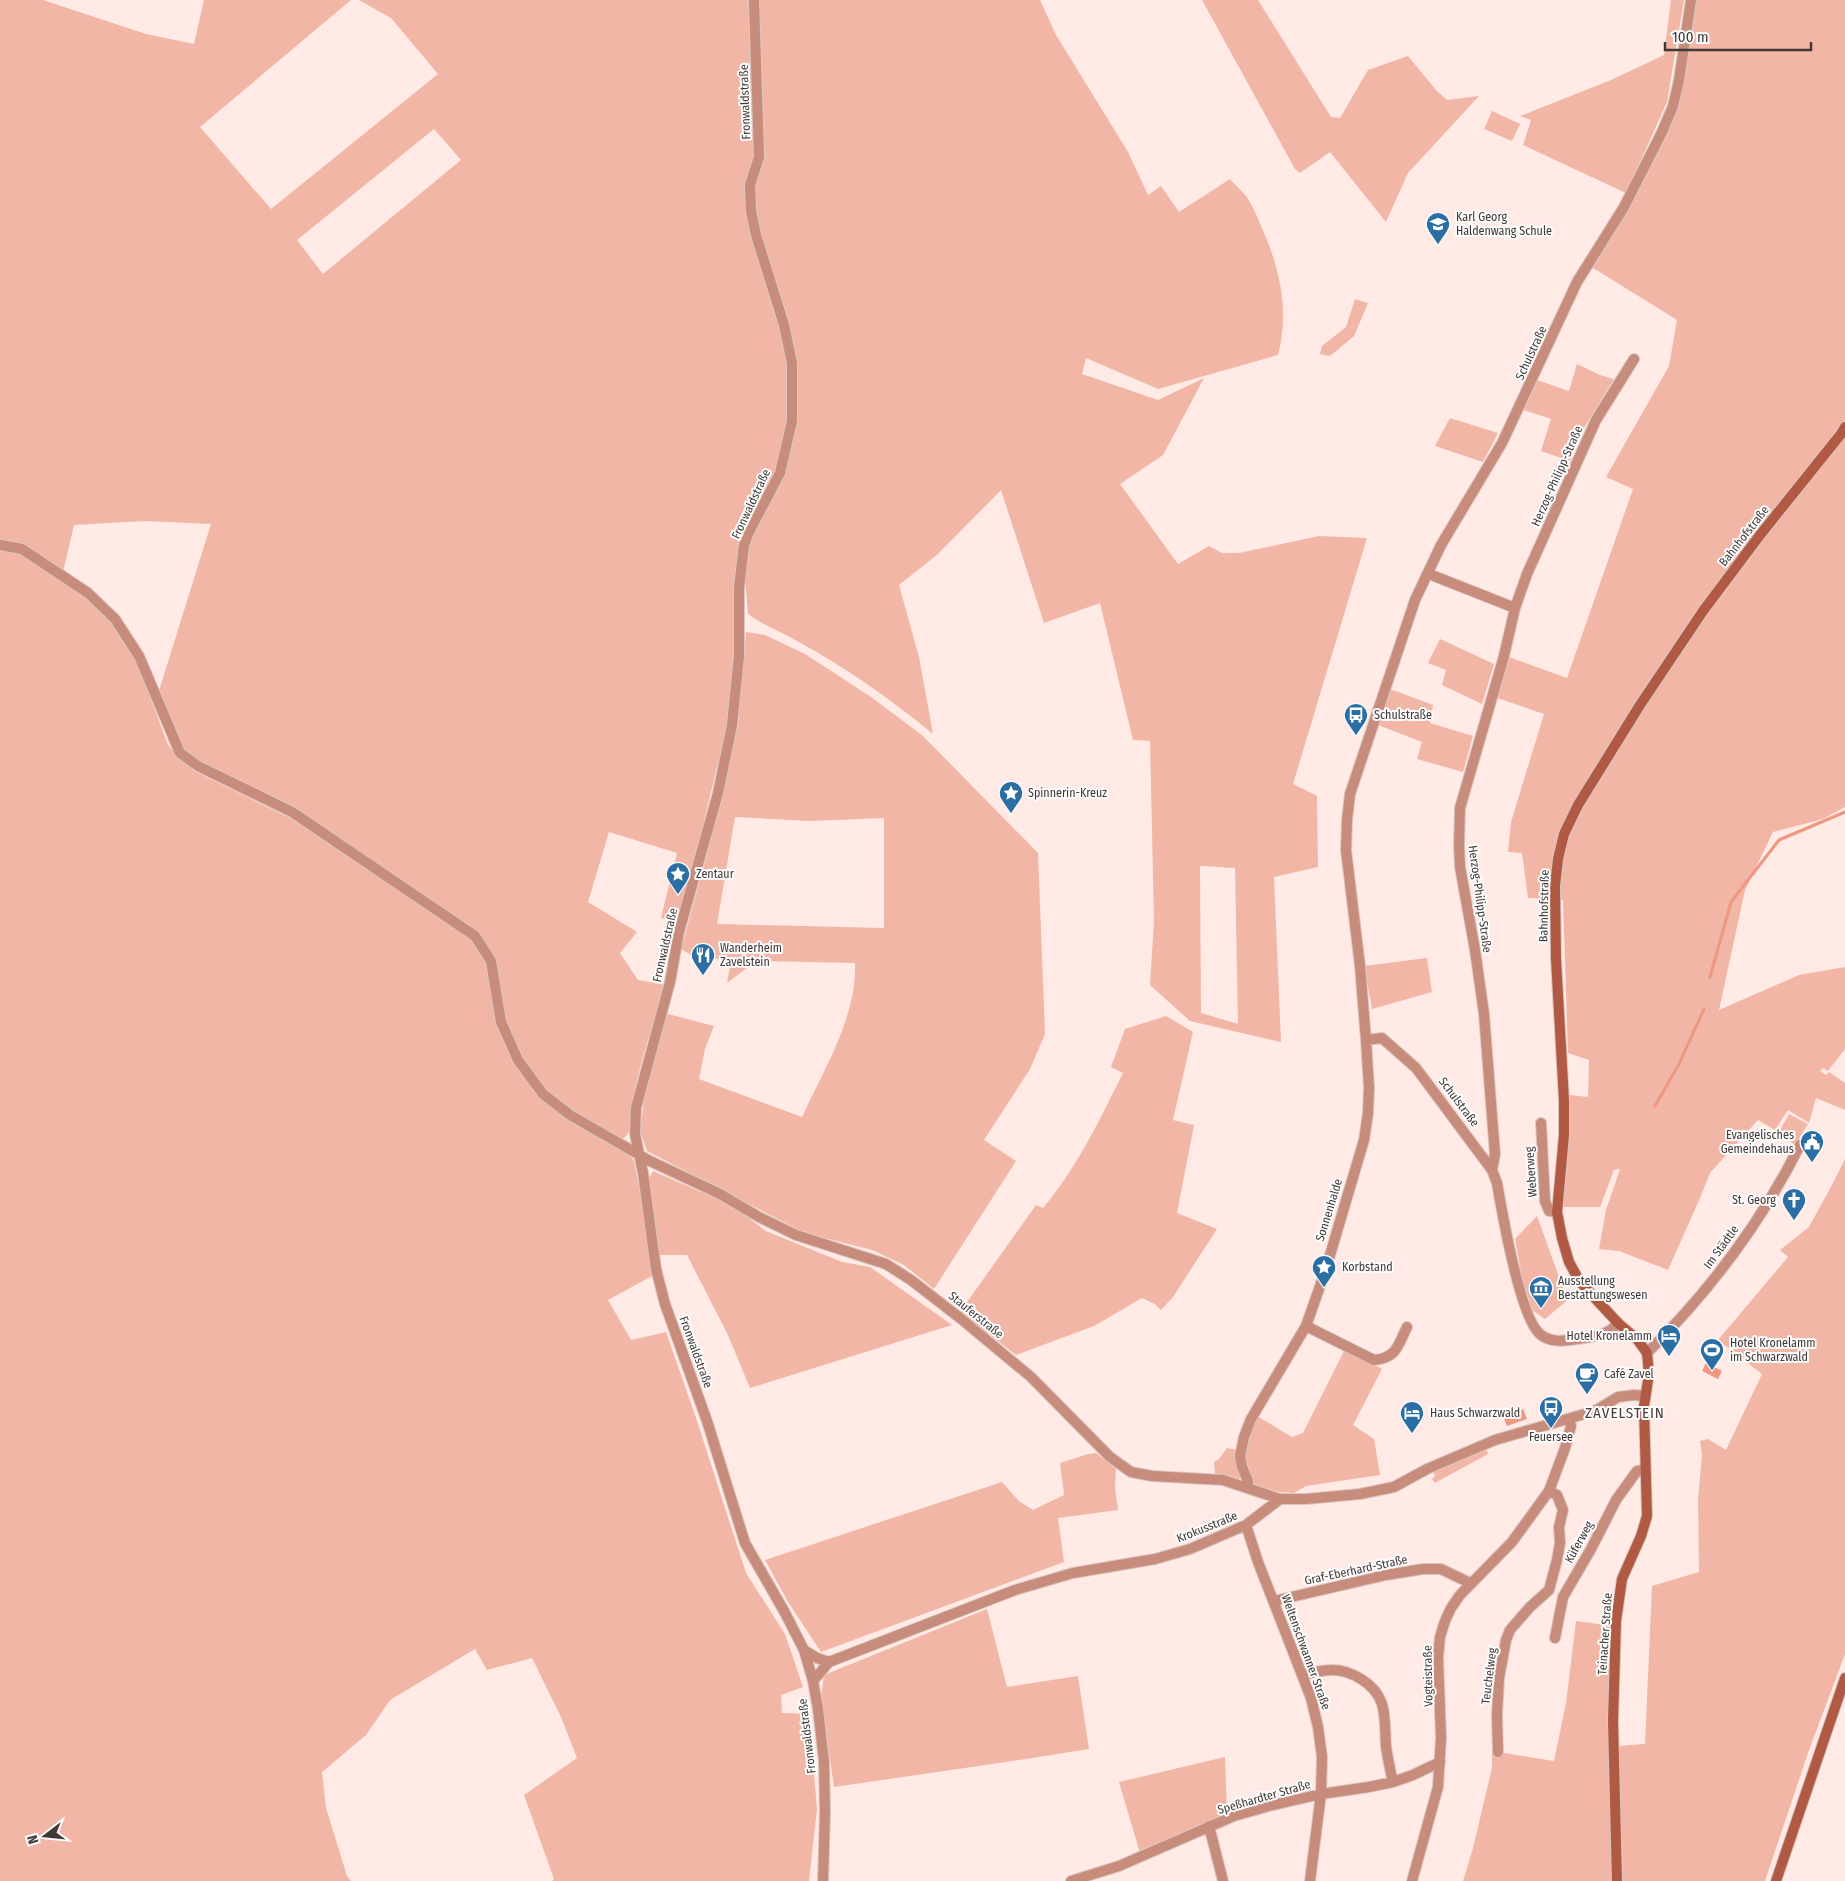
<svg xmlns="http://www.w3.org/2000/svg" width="1845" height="1881" viewBox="0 0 1845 1881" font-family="'Fira Sans Condensed',sans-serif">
	<rect width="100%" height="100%" fill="#ffeae5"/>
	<path fill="#f2b6a6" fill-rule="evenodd" d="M0,0h43l103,34 48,10 10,-44h147l-151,127 71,82 167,-135 -47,-56 -32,-18h681l16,35 72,117 20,43 13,-9 18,26 51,-33c5,6 11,11 16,17 8,11 13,26 19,39 16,39 24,78 13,120l-120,34 -72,-31 -4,16 76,26 46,-22 -41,77 -43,29 58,80 31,-18 13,7h17l80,-17 48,2 -74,246 24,12 1,71 -44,10 7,165 -91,-21 -40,-36 4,-64 -4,-180 -17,-1 -33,-137 -56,20 -43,-133 -63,64 -39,31 20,72 14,77c-41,-34 -87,-66 -134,-92 -17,-10 -35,-16 -51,-28l-3,-35 -12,11 3,39 -9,97 -29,120 -19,67 -5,8 -13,-3 16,-65 -68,-21 -21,70 49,30 -17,21 18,27 27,5c-14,48 -33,96 -35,146l-7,8 -25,-13 -56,-36 -3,5 88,56 7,10 11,58 7,57 -44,24 23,40 35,-8 29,83 51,158 39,61 18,53 -22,8 1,18 27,1 8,95 -8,72h-257l2,-2 -30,-84 53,-37 -16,-41 -29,-59 -45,12 -12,-21 -85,51 -24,35 -44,37 4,36 21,68 4,5h-351zM434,129l27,31 -138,114 -26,-34zM146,521l65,3 -53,170 27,59 229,139 -59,-31 -65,-43 -96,-47 -26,-26 -31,-84 -24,-37 -27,-30 -65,-40v-7l42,25 11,-47zM1200,866l35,2 3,156 -37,-11z
		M1202,0h56l73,117 9,1 28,-48 40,-14 28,34 11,10 32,-4 -71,77 -22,49 -56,-70 -30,21 -5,-4z
		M1671,0h13l-17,102 -41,91 -103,-48 8,-25 -11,-4 91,-36 53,-25z
		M1693,0h152v807l-22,12 -50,13 -28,58 -26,120 80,-35 46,-8v82l-17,22 -5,-3 -3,3 6,4 3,-3 16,11v27l-29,-12 -7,25 -21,-13 -13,20 -17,-10 -48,53 -10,25 -32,72 -49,-19 -20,-2 7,-39 14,-41 -6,1 -14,37h-37l7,-112 18,2 1,-37 -21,-7 -5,-153 -35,-2 -6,-45 -14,-1 3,-30 33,-108 -47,-16 12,-41 58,21 66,-189 -27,-12 63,-111 8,-46 -87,-54 70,-122z
		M1492,111l28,13 -8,17 -28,-12z
		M1355,299l13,4 -14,33 -24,20 -10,-2 2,-8 24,-19z
		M1577,364l23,11 14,4 -30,49 -14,33 -29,-10 10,-32 -27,-9 13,-30 32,11z
		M1450,418l48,15 -15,29 -48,-16z
		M746,632l19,3 40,19 66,43 52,39 115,117 7,181 -15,35 -46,71 32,21 -82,128 -30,-24 -32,-15 -67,-17 -158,-82 -7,-20 7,-54 17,-64 50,13 -9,23 -6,30 103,38c22,-48 55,-100 53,-154l-99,-2 -29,22 4,-22 -40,-6 -10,-6 31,-113 26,-111zM735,817l74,4 75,-3v110l-167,-4z
		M1440,639l54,25 -12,40 -40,-19 4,-15 -18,-7z
		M1390,689l43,16 -3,18 43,13 -10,36 -46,-13 5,-17 -44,-17z
		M1427,958l5,34 -60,17 -8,-43z
		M1166,1016l27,16 -20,88 21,5 -17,88 40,16 -44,68 -12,13 -6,-6 -13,-6 -48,28 -78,29 -56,-43 76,-107 7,3c34,-40 57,-89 80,-135l-12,-6 14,-38z
		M1789,1114l19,10 -13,21 -16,-13z
		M1845,1159v495l-37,99 -43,128h-302l10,-33 19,-80v-17l62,10 12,-58 10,-82 45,6 -3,119 27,-2 7,-158 47,-14 -1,-72 4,-45 -2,-14 8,-2 18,11 36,-76 -44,-34 70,-83 -8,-7 29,-23 24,-44z
		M653,1171l78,34 35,26 76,31 28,5 82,58 -202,63 -22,-53 -41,-80h-28l-9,-72v-7z
		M1537,1216l21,58 7,9 -3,3 8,12 -25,21 -13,-9 -10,-32 -7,-39z
		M1345,1349l37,20 -29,56 21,14 6,36 -74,11 -12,7 -15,-1 -27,-8c-15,-29 -8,-41 5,-68l35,21 11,-4z
		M1227,1448l12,2 4,24 -5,6 -23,-6 -1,-12 5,-3z
		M1486,1449l2,5 -53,29 -3,-4 3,-3 -2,-4z
		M1096,1453l20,16 -1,18 3,23 -60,8 6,44 -243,90 -33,-50 -23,-42 237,-78 17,19 14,9 31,-15 -4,-32 28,-9z
		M987,1609l20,78 71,-11 11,73 -83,13 -172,25 -13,-91 3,-21z
		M1225,1757l2,58 -87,38 -21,-71z"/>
	<path fill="#f09780" d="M1706,1363l16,8 -4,8 -16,-8z
		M1523,1409l4,10 -20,7 -4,-10z"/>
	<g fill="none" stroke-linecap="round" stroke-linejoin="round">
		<path stroke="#f09780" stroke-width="3" d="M1710,977l21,-75 48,-62 66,-28
			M1655,1106l24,-42 25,-55"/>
		<g stroke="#d9c7c2" stroke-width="12">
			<path id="street" d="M754,0l5,157 -9,28 1,26 5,24 28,90 8,38v58l-12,52 -31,59 -5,13 -5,43v68l-7,69 -14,68 -39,139 -9,50 -34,126 -1,26 8,39 13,96 9,35 42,117 38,122 39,68 20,39 9,31 5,28 6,52 1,51 -2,69
				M0,545l22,4 66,44 27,26 24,37 41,97 18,13 94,46 183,124 16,25 10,61 17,38 25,34 27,21 80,46 70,33 39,23 37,18 90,29 25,16 49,38 71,59 79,80 21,15 21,4 71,4 57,19
				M1429,574l86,34
				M1366,1040l16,-2 34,30 76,102 5,13c5,29 23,135 43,151 10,9 24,7 37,5 15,-2 31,-3 41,-16
				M1541,1123l4,78 4,10 8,1
				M1492,1170l3,-16 -11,-140 -9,-64 -15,-83 -1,-22 1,-37 44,-152 11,-48 12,-34 69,-154 38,-61
				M1306,1326l68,34c23,-2 24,-15 33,-33
				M1647,1353c61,-60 115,-132 153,-208
				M1248,1488v-7l-6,-14 -2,-11 4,-19 7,-18 55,-93 19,-54 39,-132 4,-27 1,-25 -3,-48 -6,-74 -14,-116 1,-30 3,-26 65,-194 26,-55 61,-102 75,-161 47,-75 38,-75 11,-26 6,-26 12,-80
				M1246,1525l12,37 53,136 7,29 4,30 -1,37 -11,87
				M1274,1601l112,-26 37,-6h18l29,14
				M1555,1638l8,-41 28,-48 25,-49 21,-29 8,-1
				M804,1650l13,8 12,4
				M1302,1675c9,-2 20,-5 30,-5 10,0 21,4 29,9 28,17 23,40 25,68 2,12 4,23 7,35
				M813,1681l16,-19 186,-72 58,-17 82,-14 35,-10 56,-24 34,-26h26l54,-5 34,-7 33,-18 68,-29 100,-29 23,-14 16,-2 11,1
				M1498,1752l-1,-38 2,-36 7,-38 4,-10 20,-23 19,-17 8,-30 3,-17 -1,-16 4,-17 -6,-15 -8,-4
				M1209,1826l14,55
				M1071,1881l48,-15 115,-50 35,-10 52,-12 48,-7 24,-5 20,-7 27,-13
				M1412,1881l26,-94 3,-49 -3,-81 2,-20 5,-16 6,-13 9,-13 52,-53 37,-51 16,-43 6,-22 -2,-7"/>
		</g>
		<g stroke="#d9c7c2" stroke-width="12">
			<path id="secondary" d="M1617,1881l-4,-160 3,-100 6,-42 19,-43 6,-20 -3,-110 5,-32 -2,-21 -10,-14 -19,-16 -38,-41 -11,-20 -7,-24 -5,-26 7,-77v-34l-8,-142 -1,-73 3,-27 6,-25 14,-29 62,-100 63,-94 57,-76 81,-101 4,-7
				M1776,1881l69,-203"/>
		</g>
		<use href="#street" stroke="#c88c7c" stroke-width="10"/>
		<use href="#secondary" stroke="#b05a44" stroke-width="10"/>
	</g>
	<defs>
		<g id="school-pin" transform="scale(1.25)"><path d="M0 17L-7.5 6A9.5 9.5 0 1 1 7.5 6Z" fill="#2a6ea3" stroke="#fcfcfc"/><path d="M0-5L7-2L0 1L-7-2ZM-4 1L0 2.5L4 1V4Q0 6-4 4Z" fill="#fff"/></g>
		<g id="bus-pin" transform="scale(1.25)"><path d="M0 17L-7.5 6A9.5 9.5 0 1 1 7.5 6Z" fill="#2a6ea3" stroke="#fcfcfc"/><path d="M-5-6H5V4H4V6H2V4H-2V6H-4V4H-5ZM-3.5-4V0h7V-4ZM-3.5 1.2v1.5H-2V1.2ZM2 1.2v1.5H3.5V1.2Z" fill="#fff"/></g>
		<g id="sight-pin" transform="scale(1.25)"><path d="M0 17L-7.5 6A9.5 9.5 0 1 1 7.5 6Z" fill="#2a6ea3" stroke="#fcfcfc"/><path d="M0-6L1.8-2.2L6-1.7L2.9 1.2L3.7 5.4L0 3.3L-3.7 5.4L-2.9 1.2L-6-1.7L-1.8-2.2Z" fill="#fff"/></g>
		<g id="restaurant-pin" transform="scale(1.25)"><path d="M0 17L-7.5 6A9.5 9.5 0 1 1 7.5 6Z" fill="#2a6ea3" stroke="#fcfcfc"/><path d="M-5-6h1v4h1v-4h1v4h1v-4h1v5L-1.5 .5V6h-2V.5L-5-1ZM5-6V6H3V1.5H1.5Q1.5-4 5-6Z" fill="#fff"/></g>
		<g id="civic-pin" transform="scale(1.25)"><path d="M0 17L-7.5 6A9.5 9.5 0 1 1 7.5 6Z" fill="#2a6ea3" stroke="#fcfcfc"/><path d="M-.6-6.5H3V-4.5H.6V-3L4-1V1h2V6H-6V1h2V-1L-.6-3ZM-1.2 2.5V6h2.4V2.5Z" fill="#fff"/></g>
		<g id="church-pin" transform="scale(1.25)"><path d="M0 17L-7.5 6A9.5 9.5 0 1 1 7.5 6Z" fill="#2a6ea3" stroke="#fcfcfc"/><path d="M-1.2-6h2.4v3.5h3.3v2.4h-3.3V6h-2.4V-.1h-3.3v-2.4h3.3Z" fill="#fff"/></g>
		<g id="museum-pin" transform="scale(1.25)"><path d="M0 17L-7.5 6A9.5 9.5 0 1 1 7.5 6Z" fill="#2a6ea3" stroke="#fcfcfc"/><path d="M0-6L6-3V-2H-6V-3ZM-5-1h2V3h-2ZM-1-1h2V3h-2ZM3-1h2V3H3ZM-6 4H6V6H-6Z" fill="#fff"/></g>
		<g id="hotel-pin" transform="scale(1.25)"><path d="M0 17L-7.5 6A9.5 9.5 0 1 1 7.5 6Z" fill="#2a6ea3" stroke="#fcfcfc"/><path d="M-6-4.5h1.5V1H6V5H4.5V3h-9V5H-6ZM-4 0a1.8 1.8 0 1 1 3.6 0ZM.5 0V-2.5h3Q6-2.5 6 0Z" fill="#fff"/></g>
		<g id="stadium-pin" transform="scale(1.25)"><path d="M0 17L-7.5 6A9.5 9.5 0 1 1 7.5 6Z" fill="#2a6ea3" stroke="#fcfcfc"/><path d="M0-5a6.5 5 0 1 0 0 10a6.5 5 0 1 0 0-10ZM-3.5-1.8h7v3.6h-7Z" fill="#fff"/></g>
		<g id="cafe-pin" transform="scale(1.25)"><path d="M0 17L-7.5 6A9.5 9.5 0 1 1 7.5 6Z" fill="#2a6ea3" stroke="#fcfcfc"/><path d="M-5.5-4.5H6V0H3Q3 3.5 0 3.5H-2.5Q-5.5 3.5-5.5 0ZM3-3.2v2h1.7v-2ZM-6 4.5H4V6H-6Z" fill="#fff"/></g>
	</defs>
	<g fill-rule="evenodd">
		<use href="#school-pin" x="1438" y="224"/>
		<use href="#bus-pin" x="1356" y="715"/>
		<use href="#sight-pin" x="1011" y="793"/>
		<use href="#sight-pin" x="678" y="874"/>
		<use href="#restaurant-pin" x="703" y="955"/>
		<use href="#civic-pin" x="1812" y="1142"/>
		<use href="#church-pin" x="1794" y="1200"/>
		<use href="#sight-pin" x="1324" y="1267"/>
		<use href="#museum-pin" x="1541" y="1288"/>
		<use href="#hotel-pin" x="1669" y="1336"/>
		<use href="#stadium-pin" x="1712" y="1350"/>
		<use href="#cafe-pin" x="1587" y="1374"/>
		<use href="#bus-pin" x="1551" y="1408"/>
		<use href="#hotel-pin" x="1412" y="1413"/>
	</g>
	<g text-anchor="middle" stroke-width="4" stroke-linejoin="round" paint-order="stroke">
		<g font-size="12" fill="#413936" stroke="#fcfcfc">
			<text transform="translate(745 102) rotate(-92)" y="4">Fronwaldstraße</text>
			<text transform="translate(1531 353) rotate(-65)" y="4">Schulstraße</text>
			<text transform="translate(1557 476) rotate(-66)" y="4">Herzog-Philipp-Straße</text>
			<text transform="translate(751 504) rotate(-65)" y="4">Fronwaldstraße</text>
			<text transform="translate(1744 536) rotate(-52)" y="4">Bahnhofstraße</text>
			<text transform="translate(1480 899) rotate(82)" y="4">Herzog-Philipp-Straße</text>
			<text transform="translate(1544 906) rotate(-89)" y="4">Bahnhofstraße</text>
			<text transform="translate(665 945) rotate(-77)" y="4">Fronwaldstraße</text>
			<text transform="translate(1459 1102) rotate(53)" y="4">Schulstraße</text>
			<text transform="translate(1531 1172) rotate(-94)" y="4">Weberweg</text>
			<text transform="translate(1329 1210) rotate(-73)" y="4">Sonnenhalde</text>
			<text transform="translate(1721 1247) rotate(-54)" y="4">Im Städtle</text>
			<text transform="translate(976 1315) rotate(39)" y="4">Stauferstraße</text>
			<text transform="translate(696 1352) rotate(70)" y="4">Fronwaldstraße</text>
			<text transform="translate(1207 1527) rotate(-22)" y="4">Krokusstraße</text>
			<text transform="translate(1579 1542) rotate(-61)" y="4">Küferweg</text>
			<text transform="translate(1356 1570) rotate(-12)" y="4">Graf-Eberhard-Straße</text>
			<text transform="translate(1605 1634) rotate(-86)" y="4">Teinacher Straße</text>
			<text transform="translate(1306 1652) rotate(70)" y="4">Weltenschwanner Straße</text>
			<text transform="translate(1428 1676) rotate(-91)" y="4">Vogteistraße</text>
			<text transform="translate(1489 1676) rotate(-83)" y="4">Teuchelweg</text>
			<text transform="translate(807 1736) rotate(-97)" y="4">Fronwaldstraße</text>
			<text transform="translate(1264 1797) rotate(-16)" y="4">Speßhardter Straße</text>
		</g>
		<g font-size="12" fill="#413936" stroke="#fcfcfc" text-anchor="start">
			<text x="1456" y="221">Karl Georg<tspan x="1456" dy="14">Haldenwang Schule</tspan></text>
			<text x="1374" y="719">Schulstraße</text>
			<text x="1028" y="797">Spinnerin-Kreuz</text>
			<text x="696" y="878">Zentaur</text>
			<text x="720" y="952">Wanderheim<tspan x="720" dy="14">Zavelstein</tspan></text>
			<text x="1794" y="1139" text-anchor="end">Evangelisches<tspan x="1794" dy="14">Gemeindehaus</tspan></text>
			<text x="1776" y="1204" text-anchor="end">St. Georg</text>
			<text x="1342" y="1271">Korbstand</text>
			<text x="1558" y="1285">Ausstellung<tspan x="1558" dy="14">Bestattungswesen</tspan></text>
			<text x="1652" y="1340" text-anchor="end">Hotel Kronelamm</text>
			<text x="1730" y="1347">Hotel Kronelamm<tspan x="1730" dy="14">im Schwarzwald</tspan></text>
			<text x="1604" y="1378">Café Zavel</text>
			<text x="1430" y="1417">Haus Schwarzwald</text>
			<text x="1551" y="1441" text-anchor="middle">Feuersee</text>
		</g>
		<g font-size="15" letter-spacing="1" fill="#4c3c38" stroke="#fcfcfc">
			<text x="1625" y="1418">ZAVELSTEIN</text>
		</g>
	</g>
	<g transform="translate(45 1836) rotate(254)" stroke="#fcfcfc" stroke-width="4" paint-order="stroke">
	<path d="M0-4L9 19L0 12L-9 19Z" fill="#413936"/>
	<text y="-8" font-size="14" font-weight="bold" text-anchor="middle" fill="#413936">N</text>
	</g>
	<path d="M1665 42v8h146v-8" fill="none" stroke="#413936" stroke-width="2.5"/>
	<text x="1672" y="42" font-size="15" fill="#413936" stroke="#fcfcfc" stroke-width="4" paint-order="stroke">100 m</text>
</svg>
